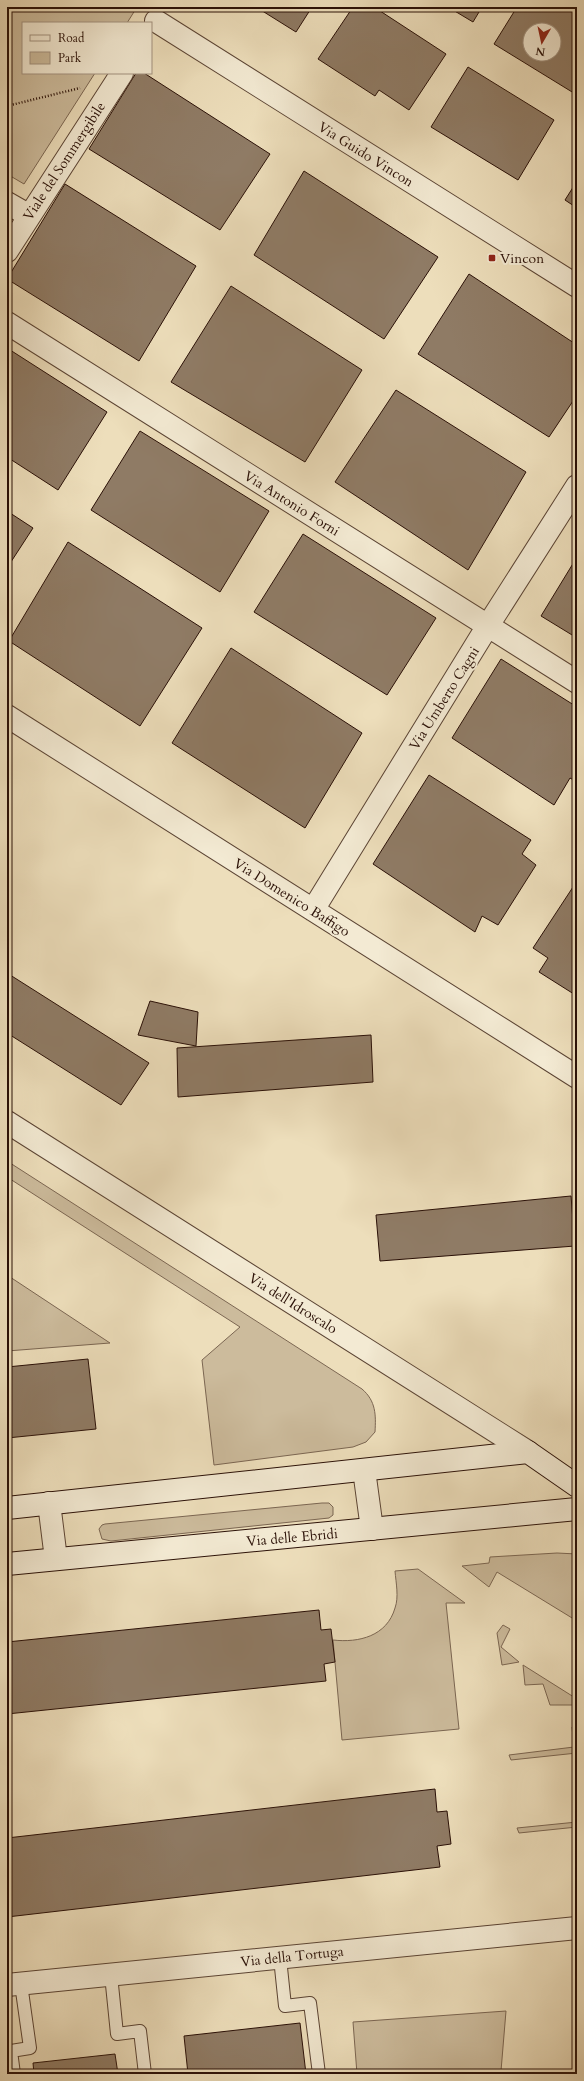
<svg xmlns="http://www.w3.org/2000/svg" width="584" height="2081" viewBox="0 0 584 2081" font-family="Cardo,serif">
	<rect width="100%" height="100%" fill="#eddebb"/>
	<filter id="stains"><feTurbulence type="fractalNoise" baseFrequency=".005" numOctaves="4"/><feColorMatrix values="0 0 0 0 .2 0 0 0 0 .09 0 0 0 0 .02 0 0 0 .5 -.17"/></filter>
	<radialGradient id="worn" r=".72"><stop offset=".6" stop-color="#630" stop-opacity="0"/><stop offset="1" stop-color="#630" stop-opacity=".3"/></radialGradient>
	<path fill="#ccbb9c" stroke="#7b6652" d="M7,7h130l-10,16h-104v50h72l-71,111 -17,-10z
		M7,1161l355,228c14,12 14,26 13,43l-9,10 -13,5 -139,18 -12,-105 38,-33 -233,-150z
		M7,1275l103,68 -103,8z
		M322,1503h7l4,4v8l-4,3 -218,23 -9,-2 -3,-10 3,-4 3,-1z
		M557,1553l20,1v67l-80,-49 -8,15 -27,-21 27,-3 1,-6z
		M418,1569l47,34h-19l13,126 -117,11 -9,-100c26,3 54,-4 62,-32 4,-11 1,-25 0,-37z
		M503,1625l7,4 -9,18 18,15 -17,3 -5,-32z
		M523,1665l54,34v6h-27l-7,-21 -18,1z
		M572,1727l5,3v23l-66,7 -2,-5 65,-8z
		M577,1822v5l-58,6 -2,-5z
		M506,2011l-5,60 4,3h-148l-4,-52z"/>
	<path fill="#8f7b65" stroke="#2a1007" fill-rule="evenodd" d="M256,7h56l-16,25z
		M353,7h21l72,47 -37,56 -30,-20 -4,6 -57,-37z
		M448,7h34l-9,15z
		M517,7h51l9,6v82l-83,-51zM530,30h24v24h-24z
		M468,67l86,53 -36,60 -87,-53z
		M136,73h8l126,81 -50,76 -131,-81z
		M304,171l134,86 -54,82 -130,-84z
		M577,181v27l-12,-8z
		M65,184l131,82 -57,95 -132,-82z
		M469,274l108,71v50l-28,42 -131,-83z
		M231,286l131,84 -57,92 -134,-80z
		M7,348l100,64 -49,78 -51,-33z
		M396,390l130,82 -58,98 -133,-88z
		M140,431l129,80 -49,81 -129,-82z
		M7,511l26,17 -26,40z
		M303,534l133,84 -49,77 -133,-83z
		M68,542l134,86 -62,98 -131,-85z
		M577,557v81l-36,-22z
		M231,648l131,85 -57,95 -133,-85z
		M501,659l76,48v75l-7,-4 -16,27 -102,-67z
		M429,775l102,65 -9,14 14,11 -38,60 -16,-9 -7,16 -102,-68z
		M573,887l4,3v106l-38,-24 9,-14 -15,-10z
		M7,973l142,90 -28,42 -114,-72z
		M150,1001l48,11 -2,34 -58,-11z
		M371,1035l2,47 -195,15 -1,-49z
		M571,1196l4,50 -195,15 -4,-46z
		M88,1359l8,70 -89,9v-71z
		M319,1610l2,20 10,-1 4,33 -11,2 2,17 -319,33v-72z
		M435,1789l2,23 10,-1 4,33 -14,2 3,21 -433,50v-79z
		M300,2023l6,51h-118l-4,-38z
		M115,2054l3,20h-84l-1,-11z"/>
	<g fill="none" stroke-linecap="round" stroke-linejoin="round">
		<g stroke="#5b4434" stroke-width="14">
			<path id="lane" d="M280,1958l5,48 25,-3 9,71
				M111,1975l6,59 23,-3 5,43
				M14,2074l-3,-23 19,-3 -9,-64"/>
		</g>
		<g stroke="#5b4434" stroke-width="24">
			<path id="street" d="M156,21l421,265
				M7,203l21,12
				M7,251l115,-178
				M7,323l570,359
				M7,716l570,361
				M313,910l174,-283 90,-141
				M7,1122l521,330
				M364,1470l8,59
				M49,1503l7,56
				M7,1985l570,-57"/>
		</g>
		<g stroke="#2a1007" stroke-width="24">
			<path id="secondary" d="M7,1508l521,-56 49,34
				M7,1564l570,-55"/>
		</g>
		<path stroke="#2a1007" stroke-width="2.5" stroke-dasharray="1 2" stroke-linecap="butt" d="M7,106l73,-18"/>
		<use href="#lane" stroke="#f3ead3" stroke-width="12"/>
		<use href="#street" stroke="#f3ead3" stroke-width="22"/>
		<use href="#secondary" stroke="#f3ead3" stroke-width="22"/>
	</g>
	<rect fill="#8f2418" stroke="#f3ead3" stroke-width="1.5" x="488" y="254" width="8" height="8" rx="2"/>
	<g text-anchor="middle" stroke-width="4" stroke-linejoin="round" paint-order="stroke">
		<g font-size="14" fill="#2a1007" stroke="#f3ead3">
			<text transform="translate(366 154) rotate(32)" y="5">Via Guido Vincon</text>
			<text transform="translate(64 161) rotate(-57)" y="5">Viale del Sommergibile</text>
			<text transform="translate(292 503) rotate(32)" y="5">Via Antonio Forni</text>
			<text transform="translate(444 698) rotate(-58)" y="5">Via Umberto Cagni</text>
			<text transform="translate(292 897) rotate(32)" y="5">Via Domenico Baffigo</text>
			<text transform="translate(293 1303) rotate(32)" y="5">Via dell'Idroscalo</text>
			<text transform="translate(292 1537) rotate(-5)" y="5">Via delle Ebridi</text>
			<text transform="translate(292 1956) rotate(-6)" y="5">Via della Tortuga</text>
		</g>
		<g font-size="14" fill="#2a1007" stroke="#f3ead3" text-anchor="start">
			<text x="500" y="263">Vincon</text>
		</g>
	</g>
	<rect width="584" height="2081" fill="none" stroke="#eddebb" stroke-width="24"/>
	<rect x="8" y="8" width="568" height="2065" fill="none" stroke="#2a1007" stroke-width="2"/>
	<rect x="12" y="12" width="560" height="2057" fill="none" stroke="#2a1007"/>
	<rect x="22" y="22" width="130" height="52" fill="#f3ead3" stroke="#a39381"/>
	<rect x="30" y="35" width="20" height="6" fill="#f3ead3" stroke="#a39381"/>
	<text x="58" y="42" font-size="12" fill="#2a1007">Road</text>
	<rect x="30" y="52" width="20" height="12" fill="#ccbb9c" stroke="#a39381"/>
	<text x="58" y="62" font-size="12" fill="#2a1007">Park</text>
	<g transform="translate(542 42) rotate(189)"><circle r="19" fill="#f3ead3" stroke="#a39381"/>
	<path d="M0-3L7 15L0 10L-7 15Z" fill="#8f2418"/>
	<text y="-6" font-size="11" font-weight="bold" text-anchor="middle" fill="#2a1007">N</text>
	</g>
	<rect width="100%" height="100%" filter="url(#stains)"/>
	<rect width="100%" height="100%" fill="url(#worn)"/>
</svg>
